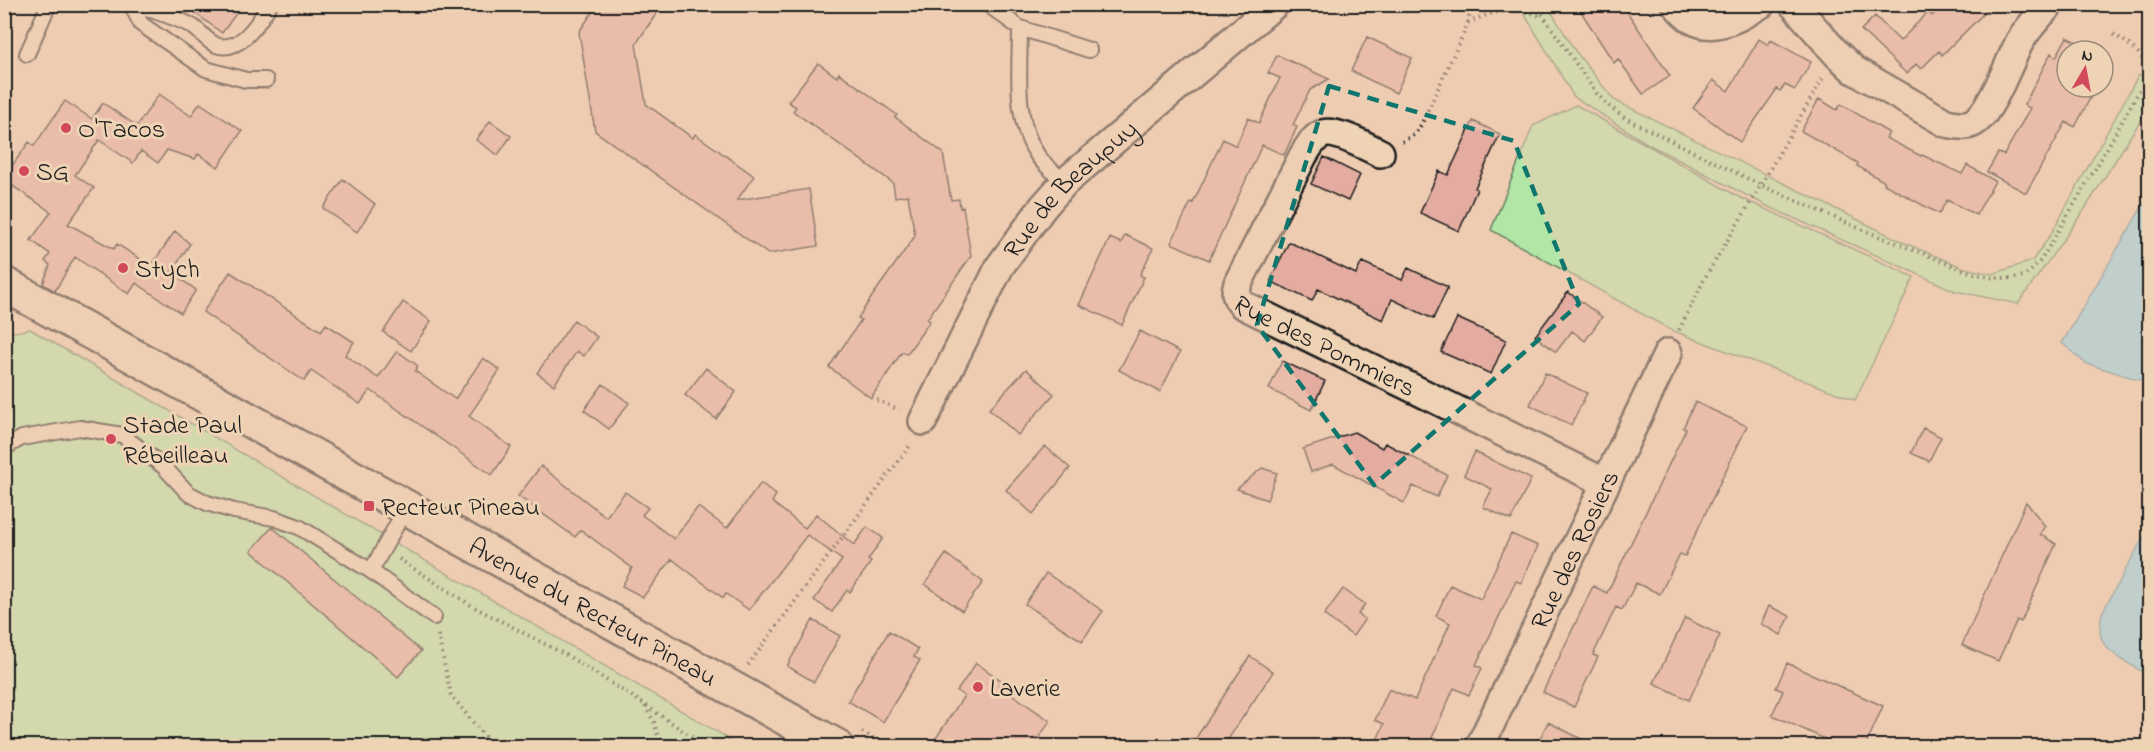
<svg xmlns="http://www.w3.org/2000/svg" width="2154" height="751" viewBox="0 0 2154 751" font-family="'Indie Flower',sans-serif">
	<rect width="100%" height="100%" fill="#eeccb2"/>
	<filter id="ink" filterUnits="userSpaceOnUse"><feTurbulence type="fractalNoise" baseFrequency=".0167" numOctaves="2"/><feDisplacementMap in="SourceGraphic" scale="12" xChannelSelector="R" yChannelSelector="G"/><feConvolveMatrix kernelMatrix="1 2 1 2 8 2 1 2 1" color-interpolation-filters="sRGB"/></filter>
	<g filter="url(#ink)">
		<path fill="#b1e6a7" stroke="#668162" stroke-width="1.5" d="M1519,5h28l29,47 38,48 293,144 57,24 28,6 40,-13 19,-27 87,-158 11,-5v36l-66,105 -65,92 -63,-13 -188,-85 -119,-62 -74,-47z
			M1576,105l163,92 175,80 -59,123 -184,-70 -180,-100 42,-104z
			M30,329l691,405 15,12h-731v-412z"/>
		<path fill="#88d2e9" stroke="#5d8997" stroke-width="1.5" d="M2145,202l5,2 -1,179 -64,-20 -23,-20z
			M2149,527v149c-12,-8 -39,-21 -46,-34 -5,-9 -3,-20 -1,-29z"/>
		<path fill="#e4aca0" stroke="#1c1c1c" stroke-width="1.5" d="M183,4h60l-21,29z
			M598,4h65l-27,40 10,60 47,34 2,-4 59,42 -17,24 72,-11 9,57 -50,8 -173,-123 -16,-99z
			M1576,4h46l48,72 -27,18 -25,-35 -4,4z
			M1942,4h51l-51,51 -3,-4 -18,18 -5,-5 -9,10 -46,-44 14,-14 25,25 28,-29 4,4z
			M1367,37l45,21 -16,35 -45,-22z
			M2067,37l27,14h-27v36h29l-21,40 -9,-5 -40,71 -39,-21 11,-19 6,2 26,-47 -6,-3 27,-52 5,4z
			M1759,39l9,6 3,-5 40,22 -16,28 -10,-5 -5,6 -3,-2 -37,53 -47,-34 20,-28 15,11z
			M1277,55l52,24 -19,11 -17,35 4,2 -13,28 -22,-10 -53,115 -38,-17 20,-41 2,1 30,-64 13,7 12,-28 11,5 21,-45 -12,-5z
			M818,63l19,14 2,-4 58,42 -2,2 48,36 8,47 8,-1 1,9 3,-1 8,49 -44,63 3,2 -23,33 -5,-2 -31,46 -42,-31 32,-47 -3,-2 13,-20 44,-62 -7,-41 -13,2 -2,-14 -100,-72 3,-4 -8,-5z
			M159,94l32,22 9,-13 42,28 -24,36 -20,-13 -3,5 -28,-9 -9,13 -17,-12 -8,12 -34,-23 -24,35 19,13 -26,36 46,25 3,-5 34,22 24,-35 15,13 -19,28 25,18 -15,23 -45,-30 -7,11 -54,-37 -20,34 -12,-7 7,-19 -5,-4 5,-7 -19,-14 20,-28 -47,-32v-3l25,-35 5,4 31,-45 27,18 11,-16 34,23z
			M1819,99l18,11 4,-6 48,29 -3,5 35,18 1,-1 40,19 5,-9 28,16 -19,34 -29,-15 -8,14 -55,-30 1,-2 -28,-16 1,-3 -57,-32z
			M490,121l21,15 -13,19 -22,-15z
			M1473,121l27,13 -25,54 2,1 -18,42 -39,-18 19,-42 9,4z
			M1324,157l36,18 -12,26 -37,-17z
			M343,179l32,25 -18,28 -34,-24z
			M1125,235l28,13 -13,27 4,2 -22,48 -43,-20 31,-67 11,5z
			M1289,242l67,32 6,-12 40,18 6,-12 40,19 -15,32 -41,-20 -9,21 -65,-31 -6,12 -42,-20z
			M230,272l91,59 5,-7 28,18 -9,13 33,23 19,-27 21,15 -3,5 40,28 28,-41 17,12 -31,46 42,31 -19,28 -122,-85 -10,14 -49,-33 -7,10 -101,-69z
			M1568,292l34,25 -17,24 -13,-10 -16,21 -21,-16z
			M403,302l28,19 -20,30 -28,-19z
			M1457,318l49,22 -15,34 -50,-22z
			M574,320l23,17 -13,19 -7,-5 -23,34 -17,-12z
			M1140,331l40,21 -20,40 -41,-22z
			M1282,361l43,20 -14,29 -42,-21z
			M706,368l30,24 -20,27 -31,-24z
			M1026,369l28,25 -36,41 -29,-26z
			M1545,373l42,20 -16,32 -41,-20z
			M603,384l26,19 -20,26 -25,-19z
			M1695,402l52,24 -62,130 -5,-2 -20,40 -24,-11 -14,27 -6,-3 -23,48 5,2 -24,50 -31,-15 50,-106 14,7 79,-164 -3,-1z
			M1923,428l18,9 -12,24 -18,-8z
			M1354,432l28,16 3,-5 62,32 -10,22 -24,-11 -9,17 -71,-39 -22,8 -8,-23z
			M1045,446l25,22 -37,46 -27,-24z
			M1475,452l56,27 -20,41 -28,-13 9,-18 -28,-14z
			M541,466l65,51 19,-25 23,16 -6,7 32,24 24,-32 29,21 34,-45 15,12 -4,7 33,26 11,-14 38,31 13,-18 16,11 -15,22 3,2 -21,30 -3,-2 -15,22 -18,-12 28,-40 -35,-25 -58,75 -23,-16 -3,4 -51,-39 -29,38 -21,-11 10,-18 -51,-38 -6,7 -57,-41z
			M1262,468l15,5 -10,27 -30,-11z
			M2026,502l19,24 -5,8 16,10 -35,78 -4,-2 -19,41 -36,-16z
			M272,527l149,124 -23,26 -147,-126z
			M1511,534l27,12 -17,37 -5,-2 -40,84 6,3 -13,27 -15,-7 -26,59h-54l10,-23 -9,-4 14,-31 26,11 35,-77 -14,-7 14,-31 31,14z
			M946,554l37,28 -21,29 -37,-27z
			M1046,573l57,38 -21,30 -57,-37z
			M1343,589l22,15 -7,10 7,5 -12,17 -29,-21z
			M1769,606l21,10 -9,19 -20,-11z
			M1685,618l35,17 -31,65 -35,-17z
			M813,620l27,16 -26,46 -27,-16z
			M889,631l29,18 -4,8 6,3 -37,62 -35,-21z
			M1250,656l23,16 -50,75h-33z
			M976,663l26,18 -3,4 51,36 -17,26h-103l34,-51 -7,-5z
			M1787,663l96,43 -18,41h-23l-70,-32 11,-24 -7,-3z
			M1548,722l49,25h-61z"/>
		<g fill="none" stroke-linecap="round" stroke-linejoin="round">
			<g stroke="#1c1c1c" stroke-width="18">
				<path id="lane" d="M131,4l10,20 65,45 40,11h20
					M134,4c18,7 39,12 56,21 10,5 16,16 26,20 24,9 43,-23 54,-41
					M987,4l33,24 69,22
					M1020,28c0,42 -7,92 18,128 7,10 18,18 27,26
					M27,54l22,-50
					M4,448l18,-10 58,-10 42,7 41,31 25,27 19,10 27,8 40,7 25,9 72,44 35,-63
					M371,571l63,46"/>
			</g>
			<g stroke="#1c1c1c" stroke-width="32">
				<g id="street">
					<path d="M1676,4c25,35 56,18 85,0"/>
					<path d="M1793,4l44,50 17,16 92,53c11,2 22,5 31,-3 15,-11 33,-60 43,-79 8,-13 19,-25 30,-37"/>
					<path id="s1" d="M1380,153c-13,-6 -44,-24 -58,-19 -9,4 -14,14 -19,22l-64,125c-4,10 -5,16 4,24l363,178"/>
					<path id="s2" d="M923,421l77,-155 43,-59 22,-25 210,-178"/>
					<path id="s3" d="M1480,746l188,-393"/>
				</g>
			</g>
			<g stroke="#1c1c1c" stroke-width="38">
				<g id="secondary">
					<path id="s4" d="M4,284l832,462"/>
				</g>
			</g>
			<path stroke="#1c1c1c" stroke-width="4" stroke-dasharray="1.5 4.5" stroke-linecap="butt" d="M1535,4l62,90 12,12 16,12 136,67 97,43 114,45 22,5h20l10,-2 7,-5 10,-11 60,-101 46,-82c3,-21 -21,-35 -37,-45
				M1468,23c23,-12 50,-18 74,-6
				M1402,142l13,-8 6,-9 46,-99 5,-22
				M1679,330l28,-56 48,-79 69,-119
				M877,400l22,10
				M399,559l73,47 96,50 76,48 61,42
				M438,635l13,60 41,51
				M748,665l163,-221
				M645,706l9,16 7,24
				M862,732l25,14"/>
			<use href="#lane" stroke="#eed3b5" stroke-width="14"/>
			<use href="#street" stroke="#eed3b5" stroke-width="27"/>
			<use href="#secondary" stroke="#eed3b5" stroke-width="33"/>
		</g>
	</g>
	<path d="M0 0H2154V751H0ZM1329,86l185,55 65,163 -205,181 -117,-160z" fill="#eeccb2" fill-opacity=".55" fill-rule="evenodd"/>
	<path fill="none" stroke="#0f766e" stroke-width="4.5" stroke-dasharray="12 8" stroke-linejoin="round" d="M1329,86l185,55 65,163 -205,181 -117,-160z"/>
	<g fill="#d1495b" stroke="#eed3b5" stroke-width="2">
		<circle cx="66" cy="128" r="6"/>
		<circle cx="24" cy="171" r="6"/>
		<circle cx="123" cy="268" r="6"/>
		<circle cx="111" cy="439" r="6"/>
		<rect x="363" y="500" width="12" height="12" rx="3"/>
		<circle cx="978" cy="687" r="6"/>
	</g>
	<g text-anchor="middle" stroke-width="6" stroke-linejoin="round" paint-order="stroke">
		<g font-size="26" fill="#1c1c1c" stroke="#eed3b5" text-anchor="start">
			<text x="78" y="137">O'Tacos</text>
			<text x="36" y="180">SG</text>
			<text x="135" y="277">Stych</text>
			<text x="123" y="433">Stade Paul<tspan x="123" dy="30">Rébeilleau</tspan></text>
			<text x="381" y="515">Recteur Pineau</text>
			<text x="990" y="696">Laverie</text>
		</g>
		<g font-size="26" fill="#1c1c1c" stroke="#eed3b5">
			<text dy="9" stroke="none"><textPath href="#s2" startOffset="278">Rue de Beaupuy</textPath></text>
			<text dy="9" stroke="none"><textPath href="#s1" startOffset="350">Rue des Pommiers</textPath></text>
			<text dy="9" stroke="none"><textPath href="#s3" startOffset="218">Rue des Rosiers</textPath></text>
			<text dy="9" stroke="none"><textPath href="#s4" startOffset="674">Avenue du Recteur Pineau</textPath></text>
		</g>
	</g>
	<rect width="2154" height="751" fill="none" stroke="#eed3b5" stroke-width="24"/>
	<rect x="12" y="12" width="2130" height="727" fill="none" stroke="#1c1c1c" stroke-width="2" filter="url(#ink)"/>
	<g transform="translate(2085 69) rotate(10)"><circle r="28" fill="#eed3b5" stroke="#9a8a78" stroke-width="1.5"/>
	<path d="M0-4.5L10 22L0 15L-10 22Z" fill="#d1495b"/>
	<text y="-9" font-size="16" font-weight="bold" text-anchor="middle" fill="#1c1c1c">N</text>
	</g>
</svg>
